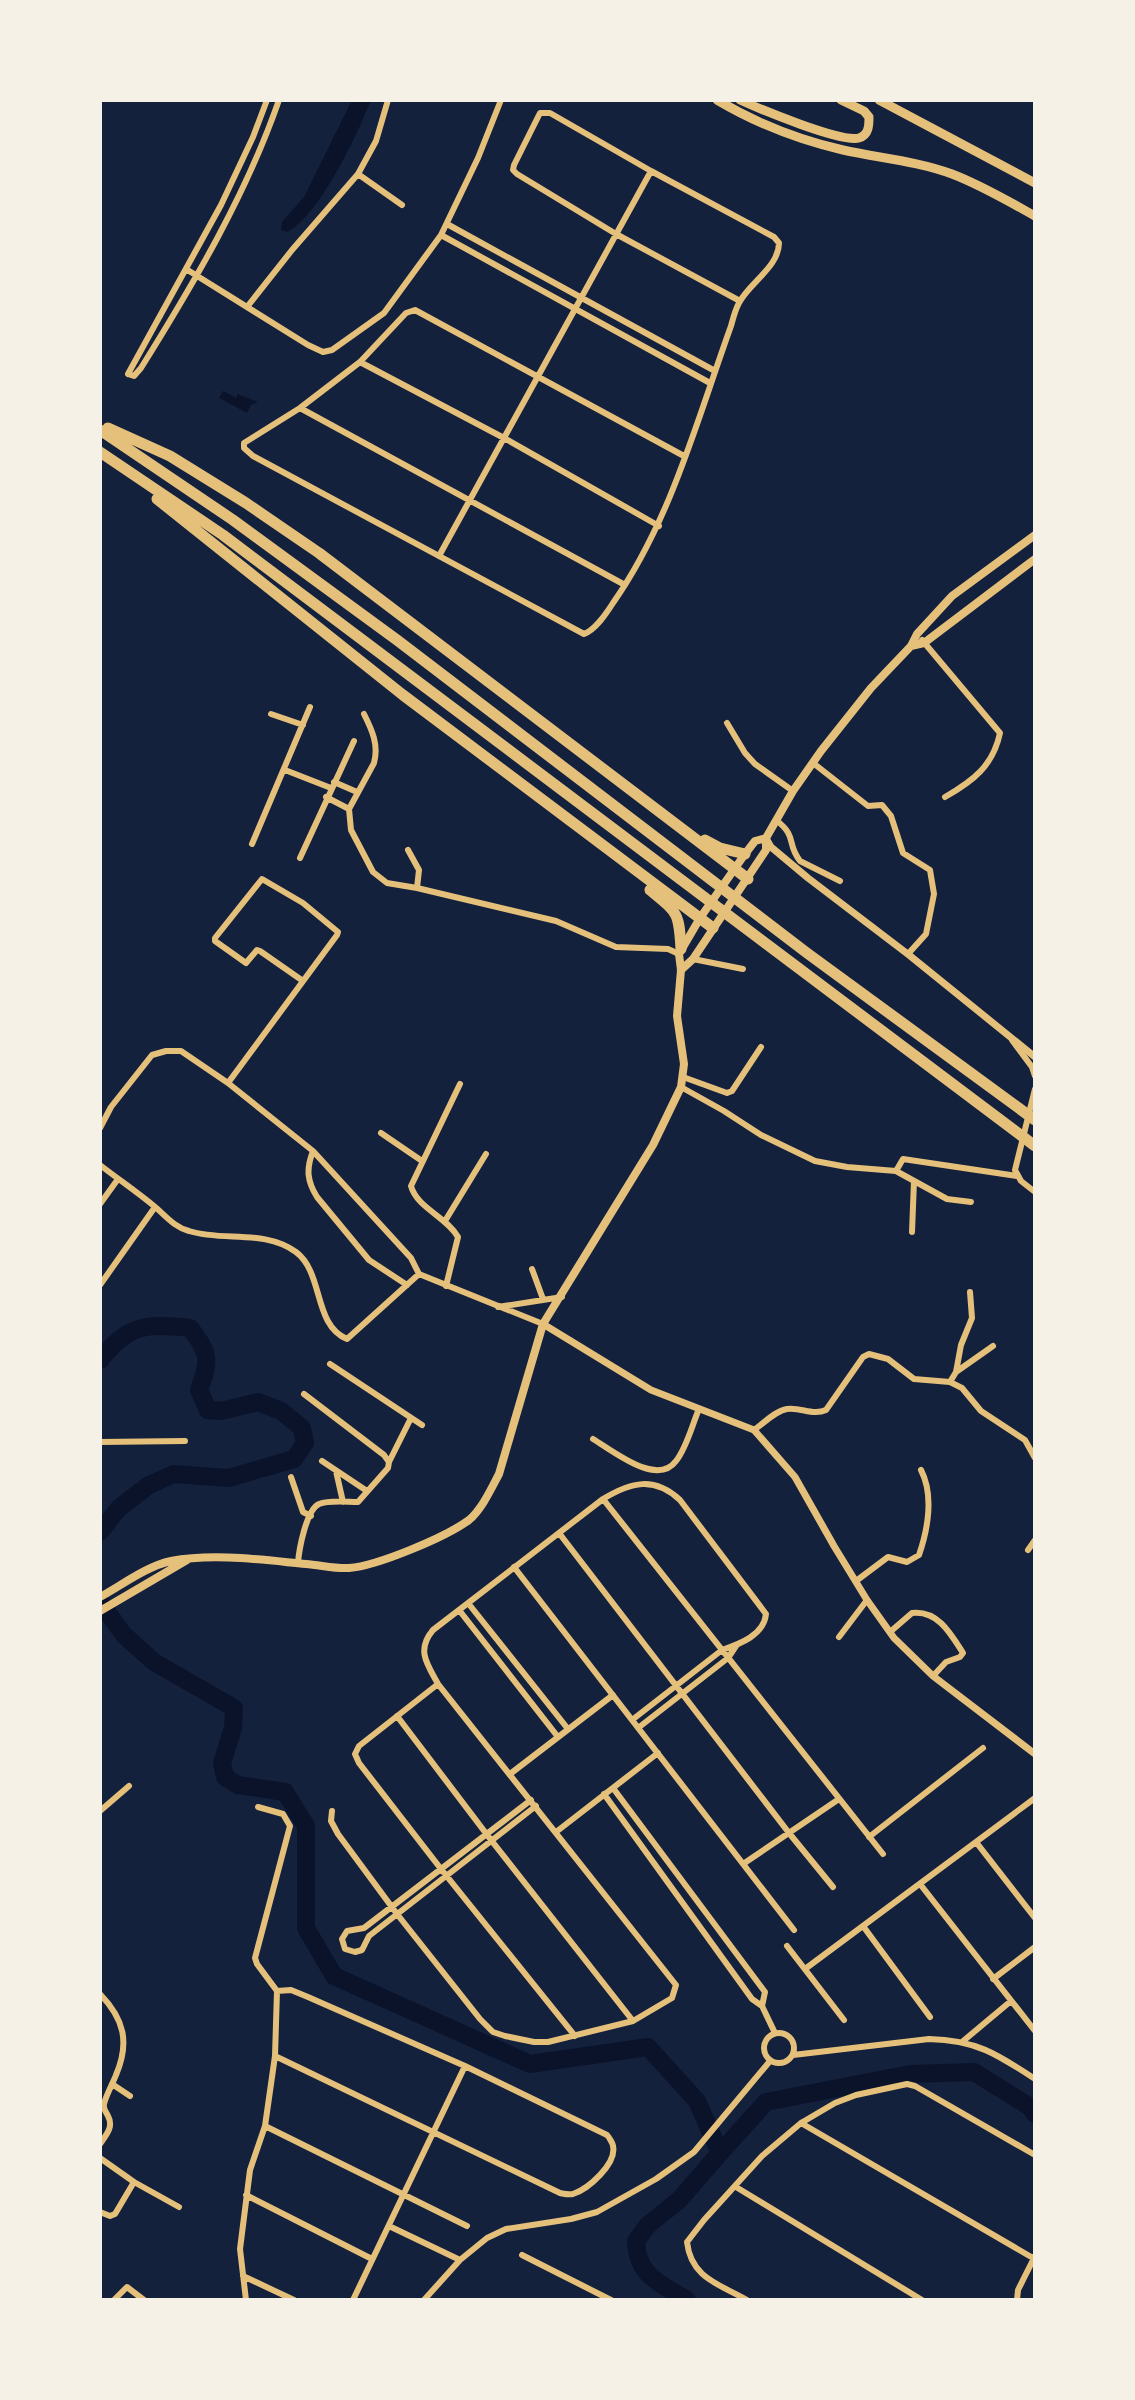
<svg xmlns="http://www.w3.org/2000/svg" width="1135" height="2400" viewBox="0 0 1135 2400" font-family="'Varela Round',sans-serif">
	<rect width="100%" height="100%" fill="#14213d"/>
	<path fill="#0b132b" d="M352,100h19c-13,33 -52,117 -84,132l-6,-2 1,-8 22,-25z
		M223,391l14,7v-4l21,8 -7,3 -4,8 -28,-15z"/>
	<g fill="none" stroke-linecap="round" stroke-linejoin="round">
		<path stroke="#0b132b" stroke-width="18" d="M100,1360c30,-37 45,-36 90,-32 20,26 20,32 9,62l9,20 13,1 37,-9 23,9 21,17 3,15 -11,16 -65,19 -55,-4 -25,11 -30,23 -19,24
			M100,1602l24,33 30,27 80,46 -1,20 -11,35 3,14 13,8 47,7 21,34v102l28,48 196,88 118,-17 49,54 23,52 46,-51 144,-28 64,-2 56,35 5,7
			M687,2300c-27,-17 -50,-24 -51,-59l12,-16 31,-25 41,-47"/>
		<path stroke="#e5c07b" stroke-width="6" d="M358,174l44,31
			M447,224l268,147
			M441,235l269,148
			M186,269l122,76 15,7 9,-2 52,-37 57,-78 37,-77 23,-58
			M247,307l45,-57 66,-76 18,-33 12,-41
			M360,362l144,76 155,88
			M128,374l6,2 7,-8c53,-85 105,-173 138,-268
			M128,374l93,-169 32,-68 14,-37
			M300,408l325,177
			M684,456l-269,-146 -9,3 -46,49 -60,46 -56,35v5l9,8 331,178c12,-5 22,-20 29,-31 58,-83 84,-183 118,-277 2,-7 4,-16 8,-23 10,-20 40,-36 40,-60l-5,-6 -123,-66 -101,-58h-10l-26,52 -1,5 4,4 99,60 124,67
			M439,556l212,-385
			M922,640l78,93c-7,33 -27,48 -55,64
			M271,714l32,11
			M364,714c8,16 15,31 10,49l-25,46 2,21 22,42 14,11 30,5 139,33 60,26 52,2 11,5
			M727,723l18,30 10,11 38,27
			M813,763l55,43 14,-1 9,11 12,37 27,17 4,24 -8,40 -18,20
			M285,770l46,18
			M334,782l23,10
			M326,797l23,12
			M776,820c22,17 10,23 24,41l40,20
			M252,844l58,-137
			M408,850l11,20 -2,18
			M300,858l54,-117
			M693,959l50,10
			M1012,1040l20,27 3,9
			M683,1077l44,16 5,-2 29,-44
			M228,1083l109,-148 1,-3 -35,-29 -41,-24 -47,59v3l31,22 11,-13 3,1 43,30
			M681,1087l43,24 37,24 54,26 32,6 49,4 51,28 24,3
			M1035,1089l-20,81 6,11 14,11
			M100,1128l11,-21 41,-52 14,-4h15l47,32 85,68 98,107 8,16 124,50
			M381,1133l41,28
			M313,1151c-7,18 -6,30 4,46l52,63 38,25
			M100,1165c18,14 37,27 54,41 12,10 20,21 35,25 35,11 75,-2 107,21 28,21 17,73 51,87l72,-65
			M896,1171l7,-12 114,17
			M100,1204l18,-25
			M445,1221l41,-67
			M912,1232l2,-51
			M532,1269l11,30
			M100,1285l55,-78
			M446,1286l12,-49c-11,-20 -41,-29 -47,-51l49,-102
			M498,1307l64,-10
			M330,1364l92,61
			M956,1372l37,-26
			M950,1382l6,-10 5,-27 11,-27 -2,-26
			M754,1430c10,-7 21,-19 33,-21 14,-2 26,7 39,1l37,-53 6,-3 19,5 26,20 36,3 12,6 19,23 44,29 10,18
			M593,1439c20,12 64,48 83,22 11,-14 16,-36 23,-52
			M100,1442l85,-1
			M322,1461l45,30
			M389,1462l22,-44
			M336,1471l7,31
			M291,1477l12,35 8,4
			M603,1499l280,355
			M559,1533l230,300 44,54
			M1028,1550l7,-10
			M298,1563c1,-13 8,-53 21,-59 10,-4 27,-2 39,-2l30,-34 1,-6 -5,-7 -80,-61
			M514,1567l280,363
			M856,1581l32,-24 19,5 12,-7c9,-26 15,-60 2,-85
			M468,1603l100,126
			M459,1610l99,127
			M890,1632l22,-19c26,-3 39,21 51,40l-3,4 -14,5 -13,14
			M839,1637l28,-37
			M438,1684l-79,62 -4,8 4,9 82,106 134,167
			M397,1716l94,124 142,181
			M638,1728l90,-70 8,-12
			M510,1774l103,-79
			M613,1788l152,204 -3,14
			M604,1794l148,205 10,7 13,27
			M531,1800l-167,128 -17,3 -5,8 3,10 10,3 7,-2 7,-14 167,-130
			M100,1811l29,-25
			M332,1811l-1,10 7,13 59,80 83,105 13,13 12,4 29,6h14l85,-21 39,-23 4,-13 -238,-301c-11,-20 -22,-34 -5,-54l170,-131c28,-17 51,-23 77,1l86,114c-2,21 -26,30 -44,36l-90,70
			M556,1832l102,-79
			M869,1837l114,-89
			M976,1842l59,76
			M743,1864l96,-65
			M920,1884l115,147
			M863,1926l67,91
			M787,1946l57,74
			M805,1969l230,-171
			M993,1979l42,-32
			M100,1994c24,25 30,48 16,81 -3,8 -10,20 -12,29 -1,6 2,7 4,12 6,11 -2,19 -8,28
			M764 2048a15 15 0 1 1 30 0a15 15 0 1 1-30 0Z
			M962,2042l49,-41
			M793,2055l136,-16c47,1 68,15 106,40
			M275,2056l285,137c5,1 8,2 13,1 15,-5 44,-30 40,-48 0,-2 -4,-9 -6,-11l-142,-69 -157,-69 -17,-7 -14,1
			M112,2084l18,12
			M801,2123l232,135
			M265,2126l202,100
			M100,2158l34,24 -19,32 -5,2 -10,-4
			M134,2182l45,25
			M736,2187l186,113
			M246,2195l126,64
			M389,2226l71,34
			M522,2255l89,45
			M243,2276l51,24
			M114,2300l13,-13 17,13
			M246,2300l-6,-51 10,-79 15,-44 10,-70 2,-65 -20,-27 -2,-6 35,-132 -7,-12 -25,-7
			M353,2300l112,-234
			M424,2300l36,-40 27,-22 19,-9 65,-10 26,-7 59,-33 38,-27 76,-91
			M747,2300c-28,-16 -56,-22 -60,-58l17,-22 58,-64 39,-33 34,-20 21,-8 51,-11 8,2 120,69
			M1017,2300l1,-10 17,-34"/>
		<path stroke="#e5c07b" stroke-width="7" d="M767,840l4,7 37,31 101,77 126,102
			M543,1324l108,66 103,40 41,47 39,69 33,54 27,38 39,38 102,78"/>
		<path stroke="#e5c07b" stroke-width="8" d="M911,646l13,-3 111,-84
			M681,970l12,-11 73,-109v-12l27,-47 28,-40 50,-63 40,-42 6,-12 35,-38 83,-61
			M100,1597c22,-12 47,-31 71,-36 43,-8 92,-1 135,3 14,1 30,5 43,4 28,-2 97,-31 120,-48 13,-11 22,-31 30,-46l44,-150 110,-179 28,-58 3,-23 -7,-48 4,-46 -2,-16 21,-36 45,-64 10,-13 11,-3
			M100,1611l87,-51"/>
		<path stroke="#e5c07b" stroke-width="9" d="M717,100c39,23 82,40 126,50 36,8 74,11 109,24 29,11 56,27 83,42
			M740,100c20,9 101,43 119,38 10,-3 10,-13 10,-21l-5,-6 -23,-11
			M879,100l156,83"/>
		<path stroke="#e5c07b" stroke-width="11" d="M108,428l62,28 76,47 73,50 429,326
			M100,430l133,90 164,120 410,313 228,167
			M100,452l123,83 812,611
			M157,499l246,196 310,233
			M705,840l15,8 25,6
			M650,890c28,23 29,22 31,59"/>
	</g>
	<rect width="1135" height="2400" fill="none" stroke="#f6f1e7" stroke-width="204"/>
</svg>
